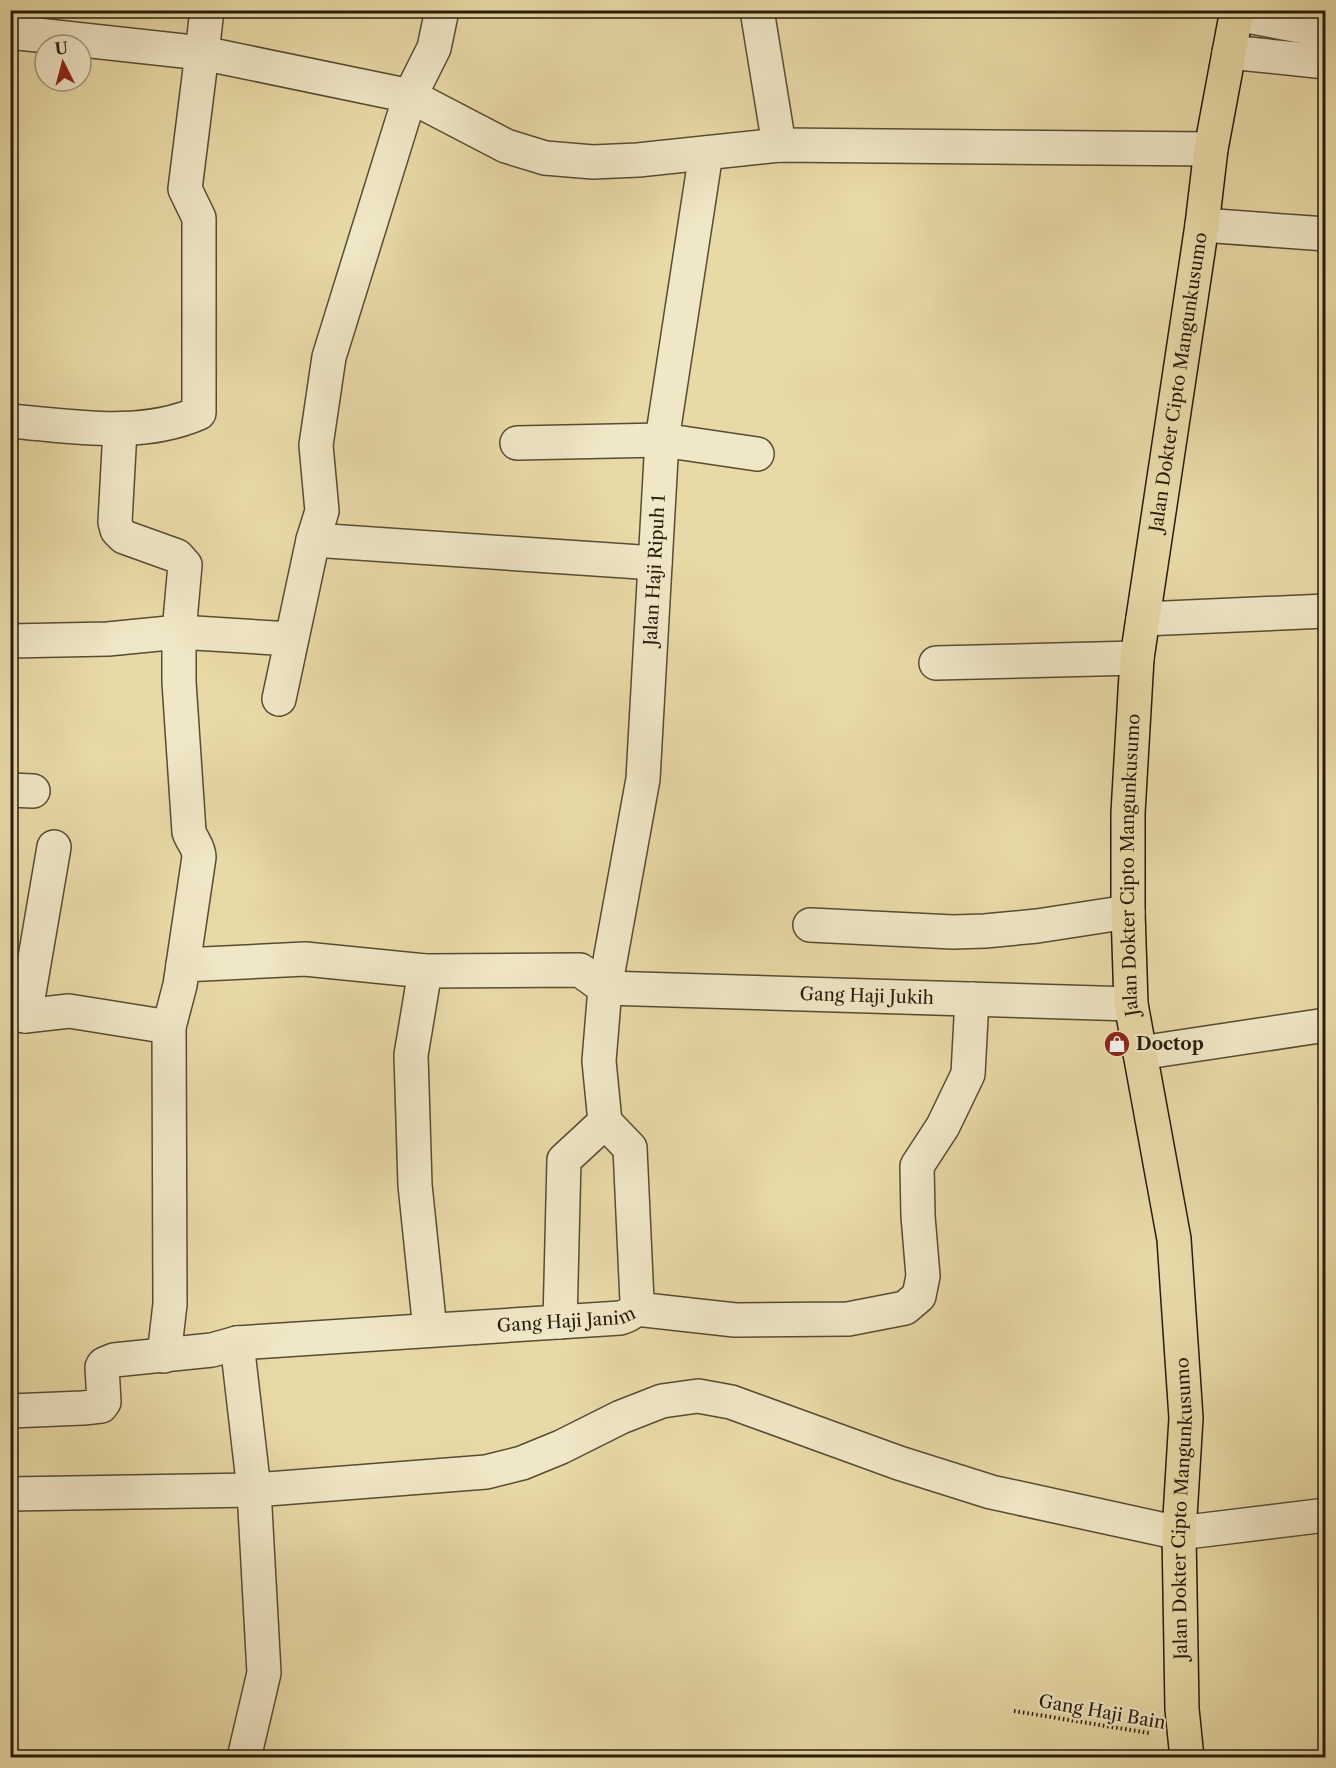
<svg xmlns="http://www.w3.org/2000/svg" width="1336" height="1768" viewBox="0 0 1336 1768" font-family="'Libre Caslon Text',serif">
	<rect width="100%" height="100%" fill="#e8daa7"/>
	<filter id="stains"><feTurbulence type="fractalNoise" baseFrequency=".00333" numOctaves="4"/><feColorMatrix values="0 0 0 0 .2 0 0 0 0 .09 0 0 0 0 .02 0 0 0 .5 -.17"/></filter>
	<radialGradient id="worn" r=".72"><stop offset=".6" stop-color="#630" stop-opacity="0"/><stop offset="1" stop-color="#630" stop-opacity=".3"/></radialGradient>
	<path fill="#daa486" stroke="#271c0c" stroke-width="1.5" d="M1123,1035l3,15 -15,3 -3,-15z"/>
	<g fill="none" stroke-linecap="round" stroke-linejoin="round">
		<g stroke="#574c33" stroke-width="36">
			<g id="minor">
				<path d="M207,10l-5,43 208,43 96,50 39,12 48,4 45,-2 141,-15 432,4"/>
				<path d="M757,10l22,135"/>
				<path d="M1236,14l90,17"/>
				<path d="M10,34l9,-1 183,20 -17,136 14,29v195c-59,26 -127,13 -189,8"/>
				<path d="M1229,52l97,10"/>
				<path d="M1202,225l124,9"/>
				<path d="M517,443l145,-3 95,14"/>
				<path d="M313,540l342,23"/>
				<path d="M1143,619l183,-8"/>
				<path d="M10,641l98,-2 71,-7 6,-67 -8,-9 -53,-19 -7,-7 -2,-8 5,-92"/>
				<path d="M936,663l201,-5"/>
				<path d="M279,699l34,-159 9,-29 -6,-66 13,-88 81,-261 24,-48 8,-38"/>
				<path d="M10,790l23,1"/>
				<path d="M810,925l143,7 32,-1 52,-5 91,-14"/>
				<path d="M183,965l16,-108c0,-10 -7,-16 -10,-25l-10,-150v-50l112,7"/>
				<path d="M425,971l-14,84 4,130 15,145"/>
				<path id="s1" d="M605,988l526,16"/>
				<path d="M10,1014l15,2 44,-5 100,16"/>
				<path d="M25,1016l29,-169"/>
				<path d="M1140,1053l186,-28"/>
				<path d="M636,1309l99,11 113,-1 57,-11 14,-12 4,-20 -5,-60 -1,-50 26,-40 25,-52 4,-75"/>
				<path d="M560,1322l4,-162 41,-38"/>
				<path d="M237,1343l17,147 10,183 -20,85"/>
				<path d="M164,1356l6,-52 -1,-277 11,-42 3,-20 122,-6 120,12 155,-1 25,18"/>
				<path id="s2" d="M10,1411l73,-3 18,-2 3,-4 -2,-35 2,-3 10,-4 98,-10 25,-7 383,-25c10,-3 15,-6 17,-17l-7,-153 -25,-26 -6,-61 6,-73 38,-209 19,-339 44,-287"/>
				<path d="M10,1494l244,-4 232,-18 36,-9 39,-16 60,-30 41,-16 36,-5 33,6 168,61 92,29 188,41 147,-18"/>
			</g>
		</g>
		<g stroke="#271c0c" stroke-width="36">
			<g id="major">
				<path id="s3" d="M1187,1758l-5,-49 -3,-176 7,-115 -12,-179 -43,-235 -3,-92v-99l9,-155 65,-433 9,-76 26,-139"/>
			</g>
		</g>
		<path stroke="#271c0c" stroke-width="4" stroke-dasharray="1.5 3" stroke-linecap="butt" d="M1014,1711l135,22"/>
		<use href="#minor" stroke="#f0e7c6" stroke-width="33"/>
		<use href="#major" stroke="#e8daa7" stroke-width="33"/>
	</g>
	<defs>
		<g id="shop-disc" transform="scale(1.35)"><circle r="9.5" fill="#8f2418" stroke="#f0e7c6"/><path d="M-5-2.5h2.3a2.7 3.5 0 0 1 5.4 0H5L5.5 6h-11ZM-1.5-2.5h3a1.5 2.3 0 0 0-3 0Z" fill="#fff"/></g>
	</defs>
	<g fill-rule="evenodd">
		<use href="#shop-disc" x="1117" y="1044"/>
	</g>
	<g text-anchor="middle" stroke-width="4.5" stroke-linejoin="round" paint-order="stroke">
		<g font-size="18" fill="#271c0c" stroke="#f0e7c6">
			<text dy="6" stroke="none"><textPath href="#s3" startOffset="1384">Jalan Dokter Cipto Mangunkusumo</textPath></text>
			<text dy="6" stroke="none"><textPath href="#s2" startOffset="1425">Jalan Haji Ripuh 1</textPath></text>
			<text dy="6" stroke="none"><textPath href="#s3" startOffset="898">Jalan Dokter Cipto Mangunkusumo</textPath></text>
			<text dy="6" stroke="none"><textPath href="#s1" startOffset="262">Gang Haji Jukih</textPath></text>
			<text dy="6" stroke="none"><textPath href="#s2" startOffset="600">Gang Haji Janim</textPath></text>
			<text dy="6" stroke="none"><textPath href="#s3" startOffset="250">Jalan Dokter Cipto Mangunkusumo</textPath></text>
			<text transform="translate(1102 1712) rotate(10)" y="6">Gang Haji Bain</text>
		</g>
		<g font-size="18" font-weight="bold" fill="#271c0c" stroke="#f0e7c6" text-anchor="start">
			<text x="1136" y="1050">Doctop</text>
		</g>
	</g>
	<rect width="1336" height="1768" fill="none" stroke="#e8daa7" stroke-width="36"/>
	<rect x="12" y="12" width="1312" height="1744" fill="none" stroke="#271c0c" stroke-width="3"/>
	<rect x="18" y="18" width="1300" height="1732" fill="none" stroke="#271c0c" stroke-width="1.5"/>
	<g transform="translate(63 63) rotate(354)"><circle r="28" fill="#f0e7c6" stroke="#a0967c" stroke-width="1.5"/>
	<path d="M0-4.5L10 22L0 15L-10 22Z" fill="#8f2418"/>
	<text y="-9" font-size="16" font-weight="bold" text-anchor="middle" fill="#271c0c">U</text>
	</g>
	<rect width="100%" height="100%" filter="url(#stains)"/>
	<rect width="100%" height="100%" fill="url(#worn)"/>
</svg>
